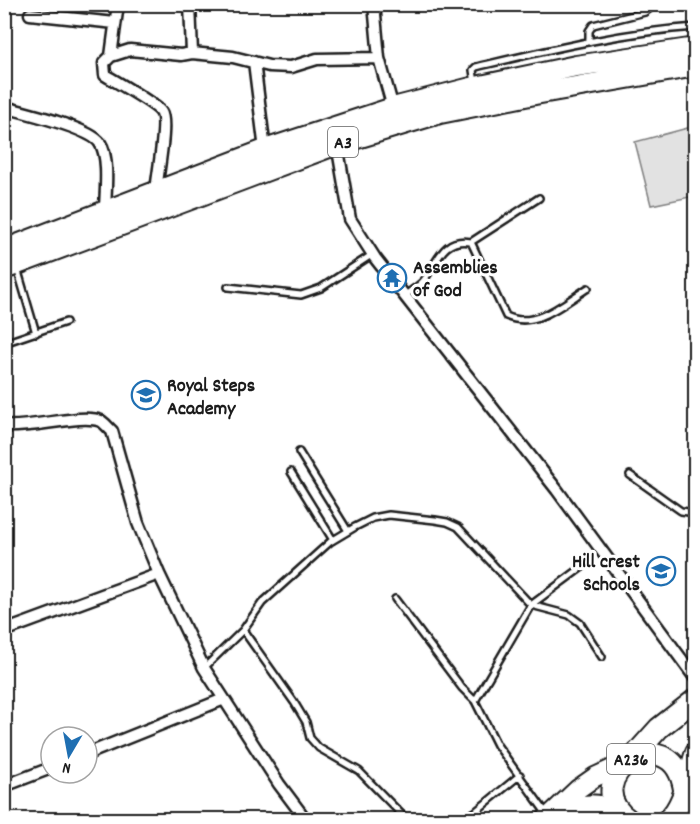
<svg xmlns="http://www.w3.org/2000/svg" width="700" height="824" viewBox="0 0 700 824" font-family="Dekko,sans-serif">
	<rect width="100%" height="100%" fill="#fff"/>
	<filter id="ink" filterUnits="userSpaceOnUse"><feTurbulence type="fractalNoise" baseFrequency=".0167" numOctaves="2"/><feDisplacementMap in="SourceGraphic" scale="12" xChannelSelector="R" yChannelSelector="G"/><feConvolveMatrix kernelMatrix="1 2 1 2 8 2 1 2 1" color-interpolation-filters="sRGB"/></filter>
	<g filter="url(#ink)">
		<path fill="#e2e2e2" stroke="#7f7f7f" stroke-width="1.5" d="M695,126v70l-44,9 -16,-63z"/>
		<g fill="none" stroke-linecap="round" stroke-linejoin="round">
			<g stroke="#1c1c1c" stroke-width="10">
				<path id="lane" d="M589,42v-11l4,-6 52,-13 4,-3 1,-5
					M475,83l-2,-13 3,-3c72,-17 145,-35 220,-40
					M471,242l68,-44
					M17,268l19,65
					M228,287l73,8 20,-7 52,-34
					M406,295c5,-5 14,-9 18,-15 14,-18 18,-43 47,-38l35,74c29,14 58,-13 82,-28
					M4,343l62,-21
					M299,452l49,79
					M291,472l42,68
					M630,475l51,36 15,2
					M395,599l67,89 13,13
					M243,630l51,72 12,20 4,16 9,10 40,23 48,49
					M204,668l39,-38 19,-27 68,-61 25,-15 18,-9 16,-3 46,5 12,2 11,5 73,78 58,-43
					M546,813l-49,-68 -22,-44 56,-96 38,10 11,8 22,34
					M461,820l14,-8 45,-37"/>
			</g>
			<g stroke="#1c1c1c" stroke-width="15">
				<path id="street" d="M118,4l-7,52 19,-6 51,5 11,-2 41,4 36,9 22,1 26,-8 62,-1
					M190,4l2,49
					M374,4l5,54 14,50
					M30,14l85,9
					M111,56l-7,7 1,12c10,6 52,30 56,37 7,10 -4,64 -5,80
					M254,62l11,88
					M4,107c19,5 86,21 96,36 10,15 5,51 5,69
					M337,144l13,75 25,39 182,232 139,189
					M4,426c26,3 78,-13 97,-5 4,2 7,7 11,10l26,92 21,51 45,94 75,116 27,36
					M4,631l155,-57
					M87,754l137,-55
					M4,786l47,-18"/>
			</g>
			<g stroke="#1c1c1c" stroke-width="22">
				<path id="primary" d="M559,811c23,-8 39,-10 61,1
					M545,820l33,-31 17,-12 28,-13"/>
			</g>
			<g stroke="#1c1c1c" stroke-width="24">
				<path id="highway" d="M4,250l261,-100 128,-42 78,-20 105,-22 120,-18
					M4,269l333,-125 103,-31 95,-19 161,-28
					M633,757l26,-29 37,-29
					M629,820c-57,-40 42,-107 55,-31
					M667,820c17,-13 22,-47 29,-68"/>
			</g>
			<use href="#lane" stroke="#fff" stroke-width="5"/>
			<use href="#street" stroke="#fff" stroke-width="10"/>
			<use href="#primary" stroke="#fff" stroke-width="18"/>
			<use href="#highway" stroke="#fff" stroke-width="20"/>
		</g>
	</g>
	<defs>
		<g id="temple-ring" transform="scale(1.5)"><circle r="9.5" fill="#fff" stroke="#1f6fb2" stroke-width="1.5"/><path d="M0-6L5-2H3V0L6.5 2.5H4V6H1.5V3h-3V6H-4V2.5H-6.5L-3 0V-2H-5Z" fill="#1f6fb2"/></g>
		<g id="school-ring" transform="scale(1.5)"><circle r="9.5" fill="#fff" stroke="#1f6fb2" stroke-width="1.5"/><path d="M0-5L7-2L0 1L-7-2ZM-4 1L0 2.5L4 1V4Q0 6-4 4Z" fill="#1f6fb2"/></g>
	</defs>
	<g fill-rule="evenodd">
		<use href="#temple-ring" x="392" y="278"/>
		<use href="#school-ring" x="146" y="395"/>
		<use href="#school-ring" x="661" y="571"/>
	</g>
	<g text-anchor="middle" stroke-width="6" stroke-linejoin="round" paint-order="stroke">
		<g fill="#fff" stroke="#606060" stroke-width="1.5">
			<rect x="328" y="127" width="30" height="30" rx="4.5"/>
			<rect x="607" y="744" width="48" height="30" rx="4.5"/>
		</g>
		<g font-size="18" font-weight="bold" fill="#1c1c1c">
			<text x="343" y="148">A3</text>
			<text x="631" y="765">A236</text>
		</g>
		<g font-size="20" font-weight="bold" fill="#1c1c1c" stroke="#fff" text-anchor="start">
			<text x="413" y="273">Assemblies<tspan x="413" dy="23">of God</tspan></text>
			<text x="167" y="391">Royal Steps<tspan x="167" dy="23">Academy</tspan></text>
			<text x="640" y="567" text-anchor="end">Hill crest<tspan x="640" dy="23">Schools</tspan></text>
		</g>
	</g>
	<rect width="700" height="824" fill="none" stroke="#fff" stroke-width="24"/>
	<rect x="12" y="12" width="676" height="800" fill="none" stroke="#1c1c1c" stroke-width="2" filter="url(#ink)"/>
	<g transform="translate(69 755) rotate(190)"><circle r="28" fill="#ffffff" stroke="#a4a4a4" stroke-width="1.5"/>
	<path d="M0-4.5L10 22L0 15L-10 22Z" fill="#1f6fb2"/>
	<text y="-9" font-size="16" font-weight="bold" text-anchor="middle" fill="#1c1c1c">N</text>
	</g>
</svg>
